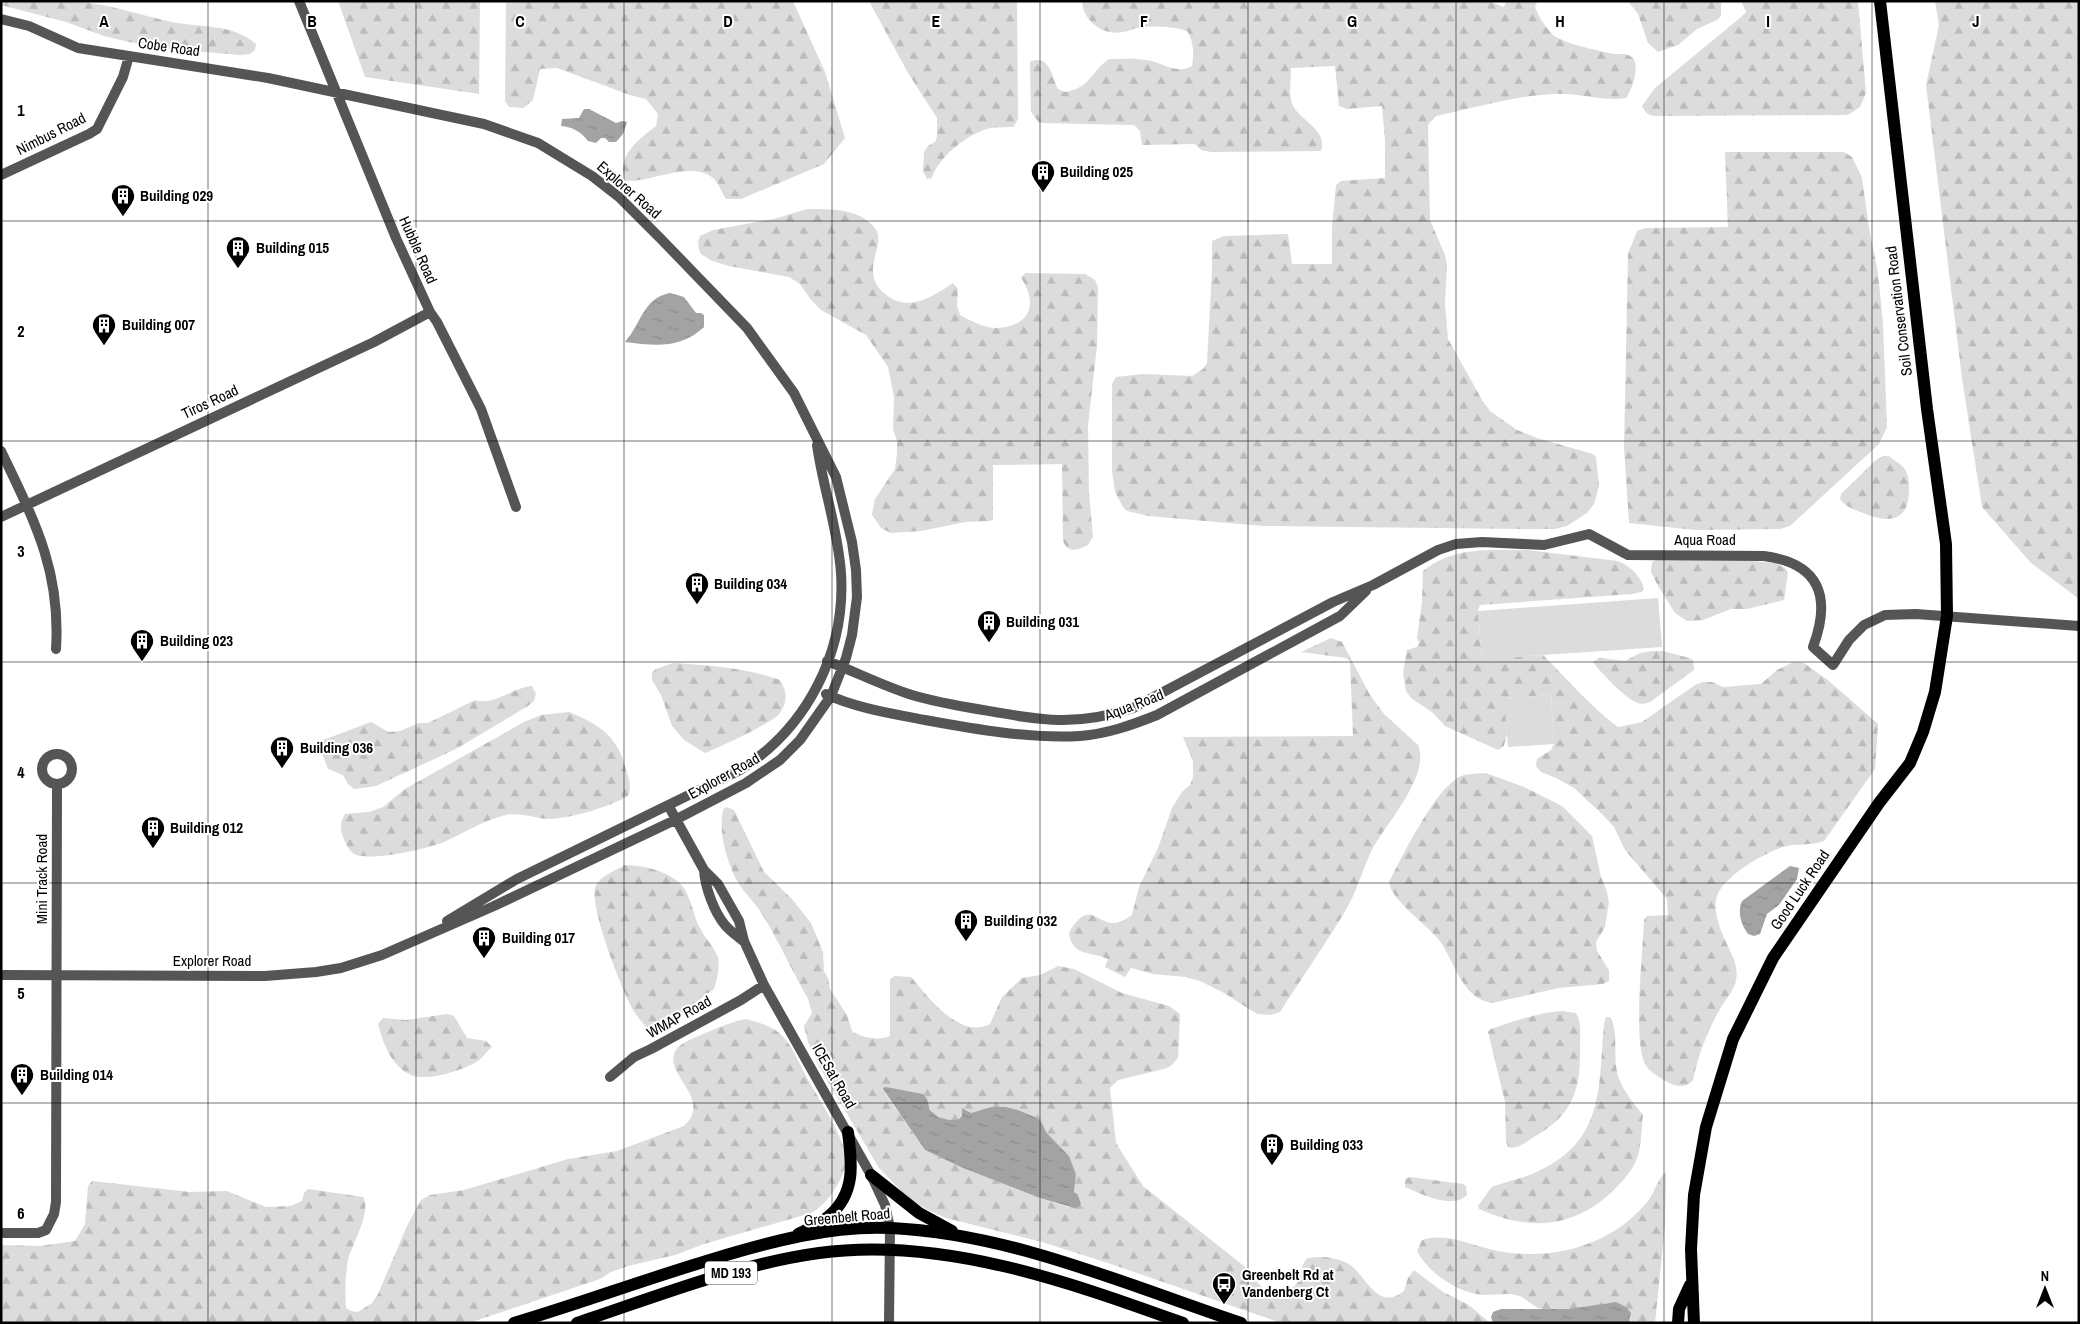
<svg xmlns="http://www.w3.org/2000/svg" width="2080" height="1324" viewBox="0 0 2080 1324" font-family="'Archivo Narrow',sans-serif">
	<defs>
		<pattern id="forest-firs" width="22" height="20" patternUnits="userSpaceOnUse" patternTransform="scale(1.25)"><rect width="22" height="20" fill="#dcdcdc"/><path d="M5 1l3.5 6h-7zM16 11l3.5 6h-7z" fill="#bbb"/></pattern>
		<pattern id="water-ripples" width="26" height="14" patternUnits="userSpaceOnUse" patternTransform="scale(1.25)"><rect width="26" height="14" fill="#a3a3a3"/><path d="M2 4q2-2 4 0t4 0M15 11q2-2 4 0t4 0" fill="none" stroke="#8b8b8b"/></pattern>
	</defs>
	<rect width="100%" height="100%" fill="#fff"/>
	<path fill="url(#forest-firs)" fill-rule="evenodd" d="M1,1c24,0 49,-1 73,0 34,3 66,14 98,21 29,6 60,1 84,22l-1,6 -5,4 -10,1 -71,-6 -40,-7 -25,-6 -38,-14 -65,-17z
		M338,1h142l-1,93 -114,-17z
		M506,1h287l32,71 20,66 -21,26 -83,35h-15c-4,-6 -7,-15 -12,-20 -20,-20 -64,4 -89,2 -9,-25 13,-41 31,-55l2,-12 -12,-15 -16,-4 -73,-27 -17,1 -7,31 -10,8 -14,-1 -4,-6z
		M869,1h148l1,117 -4,9c-7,0 -16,0 -24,1 -21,5 -52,29 -58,50l-5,1 -4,-8 1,-19 4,-6 7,-4 2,-5v-19l-29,-45z
		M1082,1h406l16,6 2,-6h32l-3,5c2,9 11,22 18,29 9,8 49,17 62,19 6,0 13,-1 18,4 7,8 -1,32 -7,40 -23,4 -49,-6 -73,-4 -39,2 -79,14 -117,22l-8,9 2,95 15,35 2,11 -2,37 3,36 34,61 8,11 27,19 20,8 56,16 3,3 3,29 -5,18 -7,9 -20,13 -12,3h-34l-258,-3 -115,-10 -21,-5 -4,-4 -8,-15 -3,-21v-87l4,-7 26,-3 50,2 11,-7 4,-6 5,-93v-29l12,-5 64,-2 4,30h40v-37l4,-42 5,-4 44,-3v-38l-3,-34 -35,3 -8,-3 -4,-40 -44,2c0,10 -2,22 0,32 4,20 38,28 30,51l-110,1 -10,-2 -6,-6 -53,1 -2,-14 -6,-6 -95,-2 -8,-11 -1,-50c19,-9 22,15 28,27l7,3c26,-4 26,-21 44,-33 13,0 25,-1 37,1 16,2 30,15 46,6 2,-11 2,-25 -5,-35 -14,-5 -30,-5 -46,-4 -6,1 -12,4 -18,5 -20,4 -40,-11 -41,-31z
		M1628,1h93v15l-4,4 -20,9 -19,16 -20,7 -10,-9 -10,-29z
		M1741,1h117l8,92 -6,14 -12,8 -191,1c-8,0 -12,-3 -15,-10l13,-18 86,-71 5,-5z
		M1935,1h144v598l-48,-36 -49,-56 -20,-129 -36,-293 13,-60z
		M1725,152h119l8,5 10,21 8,56 8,38 5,52 4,103 -8,17 -89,82 -10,3 -85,1 -66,-7 -5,-76 4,-193 9,-23 8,-3 83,-1z
		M807,209c23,0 52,-1 68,19 8,11 -2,29 -2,41 0,11 3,17 11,24 23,21 48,4 69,-10l5,6 -1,17 3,9c11,6 24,13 36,13 34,-1 43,-24 25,-50l4,-5 60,1 10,6 3,7 -1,59 -9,79 1,68 4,44 -5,8c-10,5 -20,9 -25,-4l-1,-77 -69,1v55l-3,1 -25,1 -44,9 -30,2 -10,-5 -9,-14 3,-15 20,-30 2,-16v-12l-4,-12 1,-32 -6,-30 -22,-32 -45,-25 -10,-10 -11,-16 -11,-7 -60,-11 -17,-5 -11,-7 -2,-4 -1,-8 2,-6 13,-6 61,-11z
		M1883,456h6c4,4 11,7 15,12 5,7 5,15 5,23 -1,32 -21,32 -46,22 -10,-4 -17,-6 -23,-14l1,-5 35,-34z
		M1489,550h38l91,11c12,5 23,15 26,28l-3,3 -9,2 -152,11 -2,6 4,48 61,-4c25,25 47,51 75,72l24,-5 53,-37 8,-3h9l11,5 38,-3 16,-14 17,-8 10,1 25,18 49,43 -3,45 -51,72c-13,5 -28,2 -41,6 -19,6 -59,29 -66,49 -4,12 1,26 5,37 5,14 18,31 14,47 -2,11 -11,20 -16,29 -13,23 -22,46 -27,71 -7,8 -14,7 -24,3 -7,-4 -20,-11 -24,-19 -12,-23 -2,-114 -1,-144l3,-4 21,-1 -1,-16 -42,-49 -11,-23 -12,-13 -28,-26 -18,-10 -15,-6 -5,-6 1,-7 14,-9 3,-6 -3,-49 -46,3 2,35 -3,13 -6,4 -53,-24 -13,-14 -21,-14 -5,-7 -3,-18 4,-23 10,-3 2,-4 -2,-5 5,-36 1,-31c20,-16 41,-20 66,-21z
		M1658,559h72l46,4 10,6 2,4 -4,27 -37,9h-16l-28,11 -16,1 -12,-8 -17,-27 -7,-14 1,-10z
		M1331,638l11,4 28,53 14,19 34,31c13,31 -33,79 -46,105 -9,18 -14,38 -24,56 -21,36 -45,70 -68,106l-9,3 -14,-1 -33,-21 -24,-12 -14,-4 -33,-3 -22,-6 -6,9 -20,-10 3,-8c-17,-8 -36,-2 -39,-26 4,-8 13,-21 23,-18 6,2 12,7 19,8 8,1 15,-4 21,-8l7,-28 19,-39 14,-40 10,-16 8,-7 3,-8v-16l-10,-24 170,-1 -3,-75 -4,-3 -45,-6z
		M1652,651h11l26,7 4,2 1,10 -44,32c-4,1 -8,3 -12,1 -11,-3 -38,-31 -45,-41l6,-4 26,3 15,-8z
		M673,663c36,2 73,5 107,17 7,11 8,21 0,33 -6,9 -62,35 -75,40l-21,-13 -12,-14 -11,-31 -9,-15v-8l4,-3z
		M532,686l4,8 -2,7 -6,5 -72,43 -80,37 -22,3 -6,-5 -5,-9 -15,-6 -10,-27 53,-20 18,10 11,-1 19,-8h9l47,-23c19,6 39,-13 57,-14z
		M569,712c31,13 49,24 57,58 3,10 6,16 2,26 -19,11 -59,23 -80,23 -13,-1 -29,-7 -42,-4 -22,5 -42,18 -62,27 -17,7 -74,20 -90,12 -4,-3 -7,-8 -9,-12 -5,-11 -6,-18 0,-28l24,-2 14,-5 22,-18 119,-67 17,-7z
		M1486,773l38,14 38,19 30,30 9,41 6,15 2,10 -4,25 -9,15 1,9 12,19v11l-6,3 -44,4 -67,15c-31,-5 -37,-42 -53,-63 -13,-16 -48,-40 -50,-58 14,-27 45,-91 70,-105 8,-4 18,-3 27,-4z
		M726,807l8,3 30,62 28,27 19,24 12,29 1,19 4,7 2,11 17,26 5,16c10,7 27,10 38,5v-57l5,-3 16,1c17,20 49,63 79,47l12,-27 20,-19 18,-3 18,-9 16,3 48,24 47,13 11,8 -2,44 -7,8 -7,3 -46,11 -8,8 6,55 27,43 101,80c10,12 25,37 44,25 4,-3 10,-7 11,-12 4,-8 1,-15 9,-21 14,-2 26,-1 39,5 19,10 29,50 57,28l4,-13 6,-8 29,22 26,13 21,18h-209l-167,-58 -72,-23 -96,-24 -20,-9 -20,-13 -27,-28 -59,-100 -12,-26 -4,-16 8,-13 -4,-14c-17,-30 -31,-62 -50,-91 -6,-8 -14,-16 -19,-24 -12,-20 -21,-52 -16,-74zM888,1088l35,6c8,18 13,30 36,25l3,-3v-8l9,5 20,-6h15l12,3 18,8 6,5 4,9 23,24 7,18 -2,18 4,3 3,9 -2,3h-11l-28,-9 -77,-30 -38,-18 -40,-57z
		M625,865c16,0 38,5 51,15 15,10 16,34 24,48 5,10 15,20 18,30 2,11 -1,21 -4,31l-53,39h-14c-4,-5 -9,-10 -12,-15 -12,-19 -45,-104 -40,-125 4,-12 20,-17 30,-23z
		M1562,1011l14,2c6,10 4,23 4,34 1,44 -8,69 -48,91 -7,5 -15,12 -24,9l-2,-6 -1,-39 -17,-70 3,-3c23,-8 46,-16 71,-18z
		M447,1014l7,2 13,22 19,3 6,6c-5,4 -9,10 -14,14 -14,9 -51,21 -67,14 -20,-9 -28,-32 -33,-51l5,-6 23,2z
		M1606,1017h4c9,15 3,38 7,55 4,17 16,30 26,43 -2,15 -1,32 -7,46 -4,10 -15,22 -23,30 -40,38 -85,40 -134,18l-1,-3c5,-6 9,-14 14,-19 3,-2 33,-10 40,-13 73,-31 66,-83 72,-150z
		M746,1019c15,4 30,8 40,21 8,10 13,23 19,34 11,21 37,59 41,82 2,18 -19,50 -35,57l-107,31 -29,11 -47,11 -17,6 -11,7 -131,44h-468v-78l39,1 35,-5 10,-17 3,-38 4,-5 98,11 37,-1 39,16 25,-1 11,-5 2,-8 4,-4 55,8c9,15 -11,47 -15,63 -3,15 -3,32 -2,48l5,3 7,1 14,-9 6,-9 29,-68 14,-26 9,-5 34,-5 104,-31 49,-8 67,-25c30,-29 -23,-52 -8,-76 5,-8 19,-12 27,-16 14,-6 28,-12 43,-15z
		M1666,1172l-1,54 -10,97h-26l2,-6 -23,-14c-20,4 -45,9 -65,6 -10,-1 -17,-12 -27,-14 -10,-2 -21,0 -31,0 -26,-1 -57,-22 -68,-44l5,-11c25,-7 42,3 67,9 57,14 121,-1 159,-48 7,-9 9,-22 18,-29z
		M1410,1177l53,7 3,2 1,9c-14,15 -46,-1 -62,-8v-8z"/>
	<path fill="#dcdcdc" d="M1658,598l4,49 -180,12 -4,-48z
		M1551,695l3,49 -46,3 -4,-49z"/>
	<path fill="url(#water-ripples)" d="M584,109h5l27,14 6,-2 5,1 -4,12 -7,8h-7l-4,-4h-4l-5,5 -8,-2c-7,-9 -15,-14 -27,-15l1,-7 17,-1z
		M670,293l14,4 12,16h5l3,2v12c-24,22 -48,19 -79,15 16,-18 18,-44 45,-49z
		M1790,866l9,2 -2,11 -18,26 -12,9 -7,20 -6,2 -6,-2c-7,-10 -11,-22 -6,-33z
		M886,1087l37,7 4,5 3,11 8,7 11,3 10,-1 3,-3v-8l9,5 20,-6h15l12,3 19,8 5,5 4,9 23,24 7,18 -2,18 4,3 3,9 -2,3 -5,1 -34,-10 -77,-30 -38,-18 -40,-58 -2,-4z
		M1616,1302l10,5 5,6 -2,10h-136l-2,-6 2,-5 8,-3h68z"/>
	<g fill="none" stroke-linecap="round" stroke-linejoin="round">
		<path stroke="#555" stroke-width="10" d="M299,1l97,237 34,74 7,10 44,87 35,98
			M1,19l28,7 49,22 190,30 216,46 54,19 54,33 27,21 42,42 86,89 47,65 42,84 16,65 4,28 1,27 -5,38 -6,23 -15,38 -31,44 -20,20 -34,23 -71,37 -181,86 -112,49 -41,13 -25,4 -51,4 -264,-1
			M1,175l88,-41 8,-5 26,-52 6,-21
			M1,451c33,69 60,119 55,198
			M1,517l373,-175 56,-30
			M827,661c29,11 56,25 85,34 23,7 47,11 71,15 57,10 93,17 150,-2l200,-106 40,-17 65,-35 18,-6 26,-2 62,3 45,-11 39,21 136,1c55,7 68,40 49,91l20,18 16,-25 15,-15 21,-10 31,-1 163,12
			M826,694c29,14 68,20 99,26 49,9 105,19 155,16 27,-2 52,-11 77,-21l183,-99 26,-25
			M42 769a15 15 0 1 1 30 0a15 15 0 1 1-30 0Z
			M668,805l36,65 14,14 21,37 5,20 20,44 107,190 14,30 5,23 -1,95
			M704,870c1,17 10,42 21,55 5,6 12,11 18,16
			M447,921l70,-42 223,-109c67,-42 106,-118 101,-197 -3,-44 -18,-85 -24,-128
			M610,1077l24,-20 17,-8 90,-49 23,-15
			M1,1233h37l8,-3 8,-16 2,-12 1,-418"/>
		<path stroke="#000" stroke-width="12" d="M871,1175l48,38 33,18
			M798,1234c10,-5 22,-10 31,-18 27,-23 23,-53 19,-84
			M514,1323c67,-20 132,-44 199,-64 56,-17 118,-34 178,-31 122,6 236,57 350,95
			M577,1323c78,-26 161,-59 242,-70 122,-17 250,29 364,70
			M1678,1323l1,-14 11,-24
			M1694,1323l-3,-74 3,-54 12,-68 27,-88 40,-81 106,-155 31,-40 13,-31 12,-40 12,-76 -1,-72 -19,-135 -47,-408"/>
	</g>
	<path fill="none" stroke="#000" stroke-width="1" stroke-opacity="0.55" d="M208,1v1322M416,1v1322M624,1v1322M832,1v1322M1040,1v1322M1248,1v1322M1456,1v1322M1664,1v1322M1872,1v1322M1,221h2078M1,441h2078M1,662h2078M1,883h2078M1,1103h2078"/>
	<defs>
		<g id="building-pin" transform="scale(1.25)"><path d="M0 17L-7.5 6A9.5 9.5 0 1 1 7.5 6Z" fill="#000" stroke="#fff"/><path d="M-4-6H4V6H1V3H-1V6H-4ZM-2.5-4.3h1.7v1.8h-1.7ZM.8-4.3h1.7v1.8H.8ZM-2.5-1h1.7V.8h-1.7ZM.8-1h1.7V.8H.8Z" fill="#fff"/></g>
		<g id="bus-pin" transform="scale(1.25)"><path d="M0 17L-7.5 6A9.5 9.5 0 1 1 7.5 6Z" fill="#000" stroke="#fff"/><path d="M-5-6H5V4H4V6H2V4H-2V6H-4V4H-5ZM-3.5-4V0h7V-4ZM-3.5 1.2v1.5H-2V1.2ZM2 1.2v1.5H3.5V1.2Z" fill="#fff"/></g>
	</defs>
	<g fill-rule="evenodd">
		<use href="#building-pin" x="1043" y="172"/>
		<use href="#building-pin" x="123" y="196"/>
		<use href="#building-pin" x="238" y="248"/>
		<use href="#building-pin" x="104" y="325"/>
		<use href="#building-pin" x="697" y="584"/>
		<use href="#building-pin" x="989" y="622"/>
		<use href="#building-pin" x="142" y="641"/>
		<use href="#building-pin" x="282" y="748"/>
		<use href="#building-pin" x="153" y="828"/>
		<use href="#building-pin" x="966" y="921"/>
		<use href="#building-pin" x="484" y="938"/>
		<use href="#building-pin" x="22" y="1075"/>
		<use href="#building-pin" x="1272" y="1145"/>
		<use href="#bus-pin" x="1224" y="1284"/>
	</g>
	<g text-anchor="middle" stroke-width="4" stroke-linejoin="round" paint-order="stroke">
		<rect fill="#fff" stroke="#4c4c4c" stroke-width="1" x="705" y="1261.5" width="52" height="23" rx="4"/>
		<g font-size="14" font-weight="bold" fill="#000">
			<text x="731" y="1278">MD 193</text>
		</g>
		<g font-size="15" fill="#000" stroke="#fff">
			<text transform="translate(169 47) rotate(8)" y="5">Cobe Road</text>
			<text transform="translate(51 134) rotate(-27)" y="5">Nimbus Road</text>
			<text transform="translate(629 190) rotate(41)" y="5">Explorer Road</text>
			<text transform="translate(418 250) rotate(66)" y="5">Hubble Road</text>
			<text transform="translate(1899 311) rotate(-97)" y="5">Soil Conservation Road</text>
			<text transform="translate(210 402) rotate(-25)" y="5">Tiros Road</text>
			<text x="1705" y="545">Aqua Road</text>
			<text transform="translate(1134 705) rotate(-21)" y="5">Aqua Road</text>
			<text transform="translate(724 776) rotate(-29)" y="5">Explorer Road</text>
			<text transform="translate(42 879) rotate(-90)" y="5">Mini Track Road</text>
			<text transform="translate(1800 890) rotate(-56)" y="5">Good Luck Road</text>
			<text x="212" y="966">Explorer Road</text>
			<text transform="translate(679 1017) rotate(-29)" y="5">WMAP Road</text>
			<text transform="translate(834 1076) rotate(60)" y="5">ICESat Road</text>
			<text transform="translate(847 1217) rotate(-5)" y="5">Greenbelt Road</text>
		</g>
		<g font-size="15" font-weight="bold" fill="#000" stroke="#fff" text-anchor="start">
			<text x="1060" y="177">Building 025</text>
			<text x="140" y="201">Building 029</text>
			<text x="256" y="253">Building 015</text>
			<text x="122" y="330">Building 007</text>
			<text x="714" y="589">Building 034</text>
			<text x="1006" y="627">Building 031</text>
			<text x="160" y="646">Building 023</text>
			<text x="300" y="753">Building 036</text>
			<text x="170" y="833">Building 012</text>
			<text x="984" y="926">Building 032</text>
			<text x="502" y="943">Building 017</text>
			<text x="40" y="1080">Building 014</text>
			<text x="1290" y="1150">Building 033</text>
			<text x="1242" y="1280">Greenbelt Rd at<tspan x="1242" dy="17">Vandenberg Ct</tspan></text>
		</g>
	</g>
	<g font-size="16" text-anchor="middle" font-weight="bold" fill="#000" stroke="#fff" stroke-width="4" stroke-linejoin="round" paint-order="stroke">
		<text x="104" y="27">A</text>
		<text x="312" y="27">B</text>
		<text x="520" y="27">C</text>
		<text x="728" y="27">D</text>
		<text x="936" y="27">E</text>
		<text x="1144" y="27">F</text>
		<text x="1352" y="27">G</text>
		<text x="1560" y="27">H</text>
		<text x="1768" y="27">I</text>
		<text x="1976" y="27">J</text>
		<text x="21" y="116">1</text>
		<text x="21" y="337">2</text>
		<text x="21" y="557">3</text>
		<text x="21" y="778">4</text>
		<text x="21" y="999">5</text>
		<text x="21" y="1219">6</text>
	</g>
	<rect width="2080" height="1324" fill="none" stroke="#000000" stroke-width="5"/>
	<g transform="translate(2045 1289)" stroke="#ffffff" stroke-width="4" paint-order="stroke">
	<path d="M0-4L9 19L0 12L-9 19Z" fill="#000000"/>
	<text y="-8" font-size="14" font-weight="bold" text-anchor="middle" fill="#000000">N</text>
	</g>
</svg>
